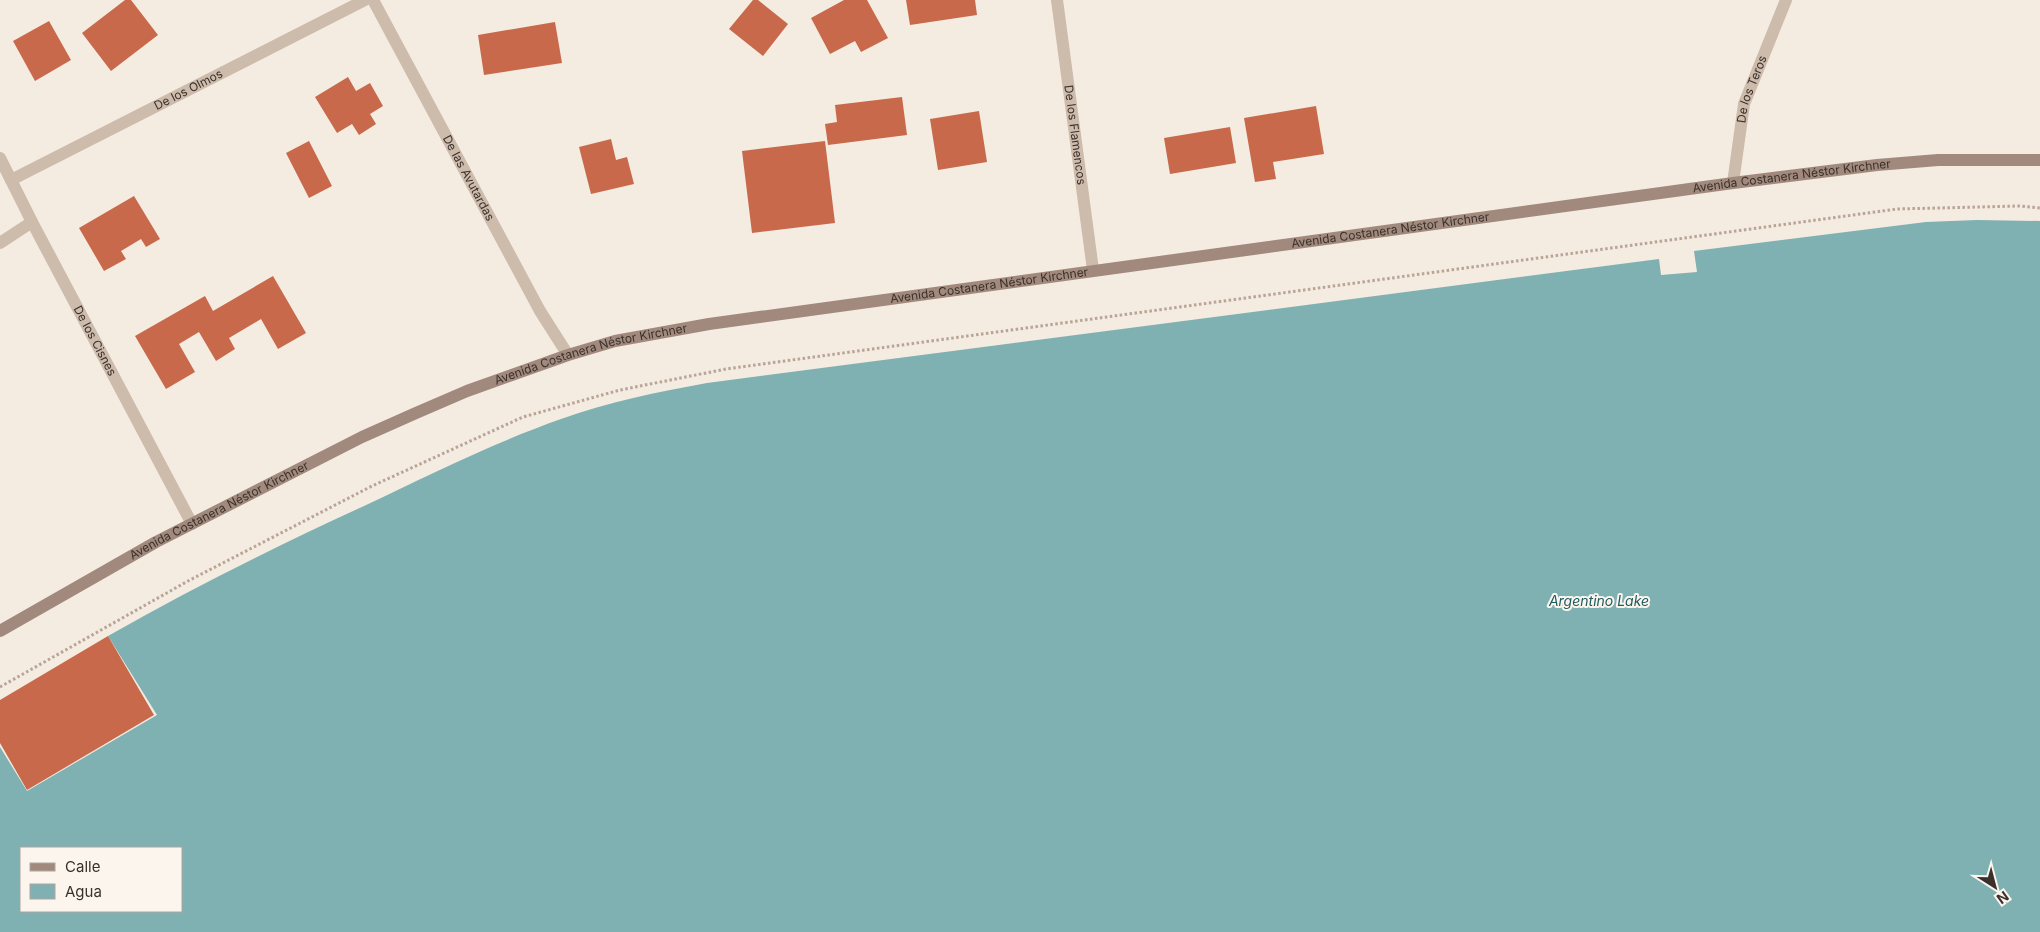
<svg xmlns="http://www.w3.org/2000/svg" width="2040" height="932" viewBox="0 0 2040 932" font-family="Inter,sans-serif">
	<rect width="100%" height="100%" fill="#f4ebe1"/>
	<path fill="#7fb0b2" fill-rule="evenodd" d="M1977,220l63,1v711h-2040v-185l27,44 130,-76 -49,-79c84,-48 169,-90 256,-130 65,-31 129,-63 197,-87 47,-17 97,-27 146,-36l952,-124 2,16 36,-3 -3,-21 232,-29zM21,848h160v63h-160z"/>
	<path fill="#c8694b" d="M125,0h6l27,35 -47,36 -29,-38z
		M753,0h5l30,24 -25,32 -34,-27z
		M844,0h23l21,38 -27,14 -6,-11 -25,13 -19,-36z
		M906,0h69l2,15 -67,10z
		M49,21l22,39 -36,21 -22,-40z
		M555,22l7,41 -78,12 -6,-40z
		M348,77l8,14 14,-8 13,23 -13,8 6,10 -17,11 -7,-11 -15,9 -22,-36z
		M902,97l5,38 -79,10 -3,-21 12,-2 -2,-17z
		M1316,106l8,48 -51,8 3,17 -21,3 -11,-64z
		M979,111l8,51 -49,8 -8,-51z
		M1230,127l6,36 -66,11 -6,-36z
		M611,139l5,21 11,-3 7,27 -43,10 -12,-47z
		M309,141l23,45 -23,12 -23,-45z
		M825,141l10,82 -83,10 -10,-82z
		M134,196l26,43 -14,8 -5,-8 -20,12 5,8 -22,12 -25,-43z
		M273,276l33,57 -28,16 -17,-30 -32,19 6,11 -19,12 -17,-29 -20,12 16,28 -29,17 -31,-53 70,-40 8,15z
		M108,636l46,79 -127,75 -27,-47v-43z"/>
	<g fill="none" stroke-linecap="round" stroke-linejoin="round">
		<path stroke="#b9a596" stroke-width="3" stroke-dasharray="2.5 2.5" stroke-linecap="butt" d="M0,687l188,-106 184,-95 151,-69 97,-27 106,-21 1171,-160 123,-3 20,2"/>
		<path stroke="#cdbbac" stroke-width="12" d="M0,243l32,-21"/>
		<g stroke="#cdbbac" stroke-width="12">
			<path id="s1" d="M373,0l167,311 28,44"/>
			<path id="s2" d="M1057,0l36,270"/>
			<path id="s3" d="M0,158l32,64 160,302"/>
			<path id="s4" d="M11,180l354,-180"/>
			<path id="s5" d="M1733,183l11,-79 42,-104"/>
		</g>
		<path stroke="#a18a7d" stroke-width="12" id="s6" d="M0,631l156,-89 206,-105 54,-24 51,-22 101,-36 47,-14 94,-17 1024,-141 144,-18 61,-5h102"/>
	</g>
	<g text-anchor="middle" stroke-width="4" stroke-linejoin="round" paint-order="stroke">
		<g font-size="12" fill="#3b302b" stroke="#fbf5ee">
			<text dy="4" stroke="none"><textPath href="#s5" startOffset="96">De los Teros</textPath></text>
			<text dy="4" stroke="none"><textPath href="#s4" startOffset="199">De los Olmos</textPath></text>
			<text dy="4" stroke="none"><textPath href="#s2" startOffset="136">De los Flamencos</textPath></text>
			<text dy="4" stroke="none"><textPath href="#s6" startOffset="1870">Avenida Costanera Néstor Kirchner</textPath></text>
			<text dy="4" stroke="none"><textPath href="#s1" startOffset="202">De las Avutardas</textPath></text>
			<text dy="4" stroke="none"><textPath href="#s6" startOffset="1465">Avenida Costanera Néstor Kirchner</textPath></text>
			<text dy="4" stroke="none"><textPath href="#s6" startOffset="1060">Avenida Costanera Néstor Kirchner</textPath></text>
			<text dy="4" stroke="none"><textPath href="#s3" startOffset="206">De los Cisnes</textPath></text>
			<text dy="4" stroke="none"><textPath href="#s6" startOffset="655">Avenida Costanera Néstor Kirchner</textPath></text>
			<text dy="4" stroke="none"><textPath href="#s6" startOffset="250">Avenida Costanera Néstor Kirchner</textPath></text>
		</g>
		<g font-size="14" font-style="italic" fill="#1f5a5e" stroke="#fbf5ee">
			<text x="1599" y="606">Argentino Lake</text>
		</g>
	</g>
	<rect x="20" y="847" width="162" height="65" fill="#fbf5ee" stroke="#aea6a0"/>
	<rect x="30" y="863" width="25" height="8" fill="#a18a7d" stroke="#aea6a0"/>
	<text x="65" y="872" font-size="15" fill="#3b302b">Calle</text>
	<rect x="30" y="884" width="25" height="15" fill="#7fb0b2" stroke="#aea6a0"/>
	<text x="65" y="897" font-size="15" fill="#3b302b">Agua</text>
	<g transform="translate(1995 887) rotate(144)" stroke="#fbf5ee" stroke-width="4" paint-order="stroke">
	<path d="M0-4L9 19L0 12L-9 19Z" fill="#3b302b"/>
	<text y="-8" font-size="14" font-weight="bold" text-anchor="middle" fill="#3b302b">N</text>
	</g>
</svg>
